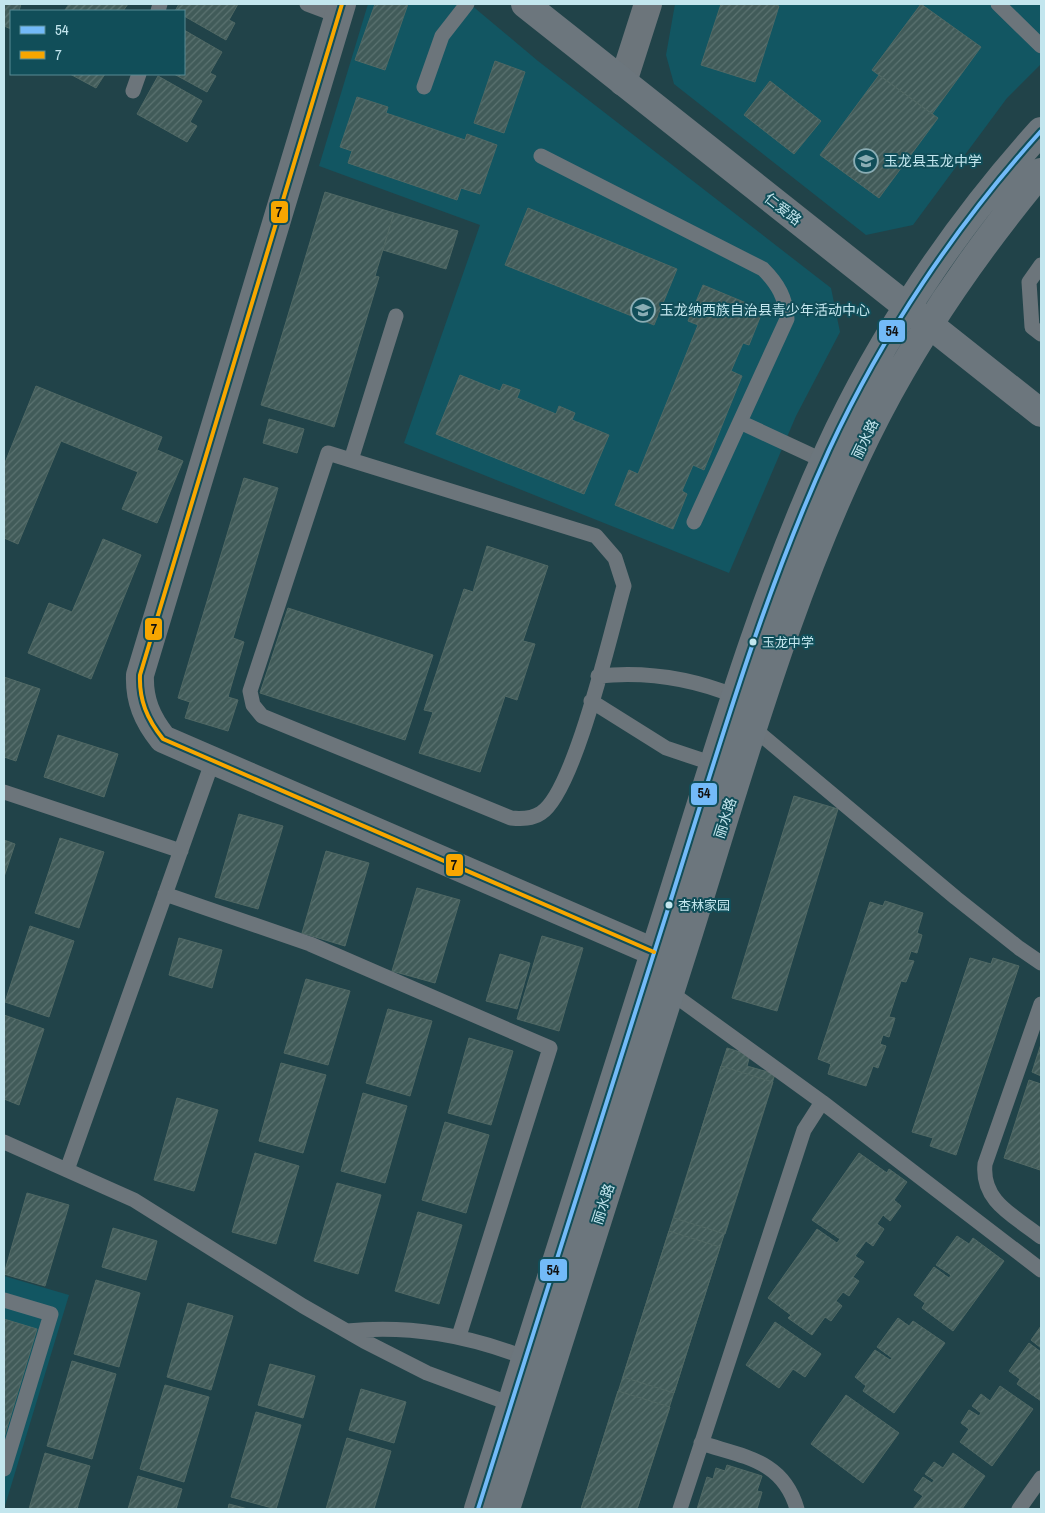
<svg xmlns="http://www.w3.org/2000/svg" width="1045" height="1513" viewBox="0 0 1045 1513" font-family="'Archivo Narrow','Noto Sans SC',sans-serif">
	<defs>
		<pattern id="building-hatch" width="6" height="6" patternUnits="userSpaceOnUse" patternTransform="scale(1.25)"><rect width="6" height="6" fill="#415b59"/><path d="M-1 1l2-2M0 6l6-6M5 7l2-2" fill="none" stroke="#5b7371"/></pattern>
	</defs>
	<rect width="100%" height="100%" fill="#214349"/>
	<path fill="#125662" d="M368,4h102l68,57 293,227 9,44 -44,84 -67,157 -325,-130 76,-218 -161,-59z
		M675,4h366v60l-34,34 -94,127 -47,10 -192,-151 -8,-29z
		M4,1276l65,19 -65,214z"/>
	<path fill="url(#building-hatch)" stroke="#506864" d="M4,4h17l-2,7h-8v18l-7,-3z
		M69,4h59l-5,7h-55l-3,-1z
		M179,4h59l-9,16 6,3 -9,17 -42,-24v-5h-9z
		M375,4h33l-23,66 -30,-10z
		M721,4h50l8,2 -24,76 -54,-17z
		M921,4l60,43 -49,67 -60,-44z
		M184,30l38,22 -12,21 6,3 -9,16 -33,-18h10z
		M495,61l30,11 -21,61 -30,-10z
		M70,74h35l-9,14z
		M879,75l59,43 -59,80 -59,-43z
		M158,76l44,25 -12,21 7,4 -10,16 -50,-28z
		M770,81l51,40 -27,33 -50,-39z
		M357,97l31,10 -2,6 79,27 2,-6 30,11 -17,49 -19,-6 -4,12 -109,-37 4,-12 -12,-4z
		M325,192l69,21 -19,63 4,1 -45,150 -73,-22z
		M528,208l149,61 -23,56 -149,-60z
		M394,213l64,18 -12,38 -63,-19z
		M703,285l60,25 -14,35 -6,-2 -12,28 11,5 -38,94 -11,-5 -11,26 5,3 -14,35 -58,-24 14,-35 9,4 60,-149 -10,-4z
		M460,375l40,16 3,-7 17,6 -3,8 39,16 3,-8 16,7 -3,7 37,15 -25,59 -148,-60z
		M36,386l126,51 -5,13 26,11 -26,62 -35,-14 16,-37 -77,-31 -43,103 -14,-6v-73z
		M269,419l35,10 -7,24 -34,-10z
		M244,478l34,10 -45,150 11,4 -16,55 10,3 -10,31 -43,-13 5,-16 -12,-4z
		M103,539l38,16 -50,124 -63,-26 21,-50 23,9z
		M487,546l61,20 -25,75 12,3 -18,56 -12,-4 -25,76 -61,-19 14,-41 -9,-2 40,-121 9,3z
		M288,608l145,47 -28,85 -145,-47z
		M4,677l36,12 -24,72 -12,-4z
		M58,735l60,19 -14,43 -60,-20z
		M794,796l44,13 -61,202 -45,-13z
		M239,814l44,12 -25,83 -43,-12z
		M60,838l44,14 -25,76 -44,-15z
		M4,840l11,4 -11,33z
		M326,851l43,12 -24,83 -43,-13z
		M417,888l43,12 -25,83 -43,-12z
		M885,901l38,12 -6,20 5,2 -5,18 -6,-2 -3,9 6,1 -8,21 -5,-1 -12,36 6,1 -6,19 -6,-2 -3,9 6,2 -8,22 -5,-2 -7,20 -38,-12 3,-10 -13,-5 52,-157 13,4z
		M30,926l44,15 -25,76 -44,-15z
		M542,936l41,12 -24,83 -42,-12z
		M179,938l43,12 -10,38 -43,-13z
		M500,954l30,9 -13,46 -31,-8z
		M970,958l21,6 2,-6 26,8 -63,189 -26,-9 3,-8 -21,-6z
		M306,979l44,12 -22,74 -44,-12z
		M388,1009l44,12 -22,75 -44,-13z
		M4,1015l40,14 -25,76 -15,-6z
		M469,1038l44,13 -22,74 -43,-12z
		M1041,1044v32l-9,-4z
		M727,1048l23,7 -3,11 28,8 -138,435h-56z
		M281,1063l45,12 -23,78 -44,-12z
		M721,1066l52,16 -48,152 -51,-16z
		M1029,1080l12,4 -1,86 -36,-12z
		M363,1093l44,13 -22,77 -44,-12z
		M177,1098l41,12 -24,81 -40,-11z
		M445,1122l44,13 -23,78 -44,-13z
		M255,1153l44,13 -23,78 -44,-12z
		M859,1153l28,20 2,-4 18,13 -13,18 7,6 -11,15 -7,-6 -6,9 7,5 -11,17 -7,-5 -11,15 9,6 -11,15 6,4 -10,15 -6,-4 -7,9 6,5 -11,15 -6,-4 -13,18 -24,-17 3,-3 -23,-17 49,-69 20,14 3,-4 -28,-19z
		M337,1183l44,12 -23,79 -44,-13z
		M27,1193l42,12 -24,81 -41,-12z
		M418,1212l44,13 -23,79 -44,-13z
		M113,1228l44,13 -11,39 -44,-13z
		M669,1231l51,16 -46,146 -51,-16z
		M957,1236l12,8 4,-6 31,23 -51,70 -31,-23 3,-5 -11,-8 20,-28 15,11 2,-3 -15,-10z
		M96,1280l44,13 -21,74 -45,-13z
		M188,1303l45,13 -22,74 -44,-13z
		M898,1318l11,8 4,-5 32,22 -51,70 -31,-22 3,-5 -11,-9 20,-27 15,10 2,-2 -15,-11z
		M4,1319l33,10 -33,109z
		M775,1322l46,32 -16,23 -12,-8 -14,19 -33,-23z
		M1041,1326v22l-10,-8z
		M1029,1343l12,9v49l-24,-17 3,-5 -11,-8z
		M72,1361l44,13 -24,85 -45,-13z
		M270,1364l45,12 -12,42 -45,-13z
		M165,1385l44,12 -25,85 -44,-13z
		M1000,1386l33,23 -41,57 -32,-24 9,-13 -8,-6 8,-13 10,6 2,-3 -9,-7 9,-12 9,7z
		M361,1389l45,13 -12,41 -45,-13z
		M618,1391l52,16 -33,102h-56z
		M846,1395l53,38 -36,50 -52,-39z
		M256,1412l45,13 -25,84 -45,-12z
		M347,1438l44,13 -17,58h-48z
		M45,1453l45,13 -13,43h-48z
		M953,1453l32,23 -23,33h-49l10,-13 -9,-6 9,-13 9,6 2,-3 -9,-6 9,-12 9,6z
		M727,1465l35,11 -5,15 5,1 -5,17h-60l10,-32 6,2 3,-11 9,3z
		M138,1476l44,13 -6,20h-48z
		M229,1504l19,5h-20z"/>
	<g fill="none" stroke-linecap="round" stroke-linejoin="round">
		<path stroke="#6c757b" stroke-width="15" d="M307,4l32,12
			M998,4l43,42
			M158,11l2,-7
			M424,87l18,-51 25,-32
			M133,91l6,-17
			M541,156l222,113c15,15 23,29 24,50l-93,203
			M1041,265l-12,17 3,45 9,7
			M740,422l84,39
			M328,453l268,83 19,22 9,28c-13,45 -49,205 -83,227 -9,6 -19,6 -30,5l-249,-102 -9,-11 -3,-14z
			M351,460l45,-144
			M598,676c48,-5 93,2 137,20
			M591,701l75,47 48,16
			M753,728l203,170 63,50 22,15
			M4,792l177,59
			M165,894l145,50 240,104 -91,288
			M670,992l152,110 219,168
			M1041,1004l-56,160c-4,38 30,52 56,73
			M4,1142l130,58 169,106 61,35 63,32 84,31
			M67,1170l146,-410
			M4,1300l47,14 -47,155
			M347,1331c63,-6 120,4 179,27
			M701,1443c43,14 82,17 96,66
			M680,1509l124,-379 18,-28
			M1019,1509l22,-31"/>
		<path stroke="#6c757b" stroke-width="28" d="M342,4l-202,671c-1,25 7,44 23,64l491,213
			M623,82l25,-78"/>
		<path stroke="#6c767d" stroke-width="28" d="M525,4l516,409
			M478,1509c63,-199 125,-398 189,-597 49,-155 94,-313 162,-462 53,-115 127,-225 212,-319
			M506,1509c61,-192 122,-384 183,-576 55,-175 104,-356 189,-520 45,-86 101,-166 163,-241"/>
		<g stroke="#114e59" stroke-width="8">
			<path id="bus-1" d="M478,1509c63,-199 125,-398 189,-597 49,-155 94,-313 162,-462 53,-115 127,-225 212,-319"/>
		</g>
		<g stroke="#114e59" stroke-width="8">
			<path id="bus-2" d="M342,4l-202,671c-1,25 7,44 23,64l491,213"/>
		</g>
		<use href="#bus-1" stroke="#73baf8" stroke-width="4"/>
		<use href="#bus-2" stroke="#f7a600" stroke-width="4"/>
	</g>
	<defs>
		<g id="school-ring" transform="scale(1.25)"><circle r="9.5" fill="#114e59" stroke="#8aadb4" stroke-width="1.5"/><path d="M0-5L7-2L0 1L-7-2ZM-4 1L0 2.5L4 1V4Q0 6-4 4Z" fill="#8aadb4"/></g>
	</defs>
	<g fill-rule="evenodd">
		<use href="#school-ring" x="866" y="161"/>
		<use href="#school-ring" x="643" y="310"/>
	</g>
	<g fill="#c3e6ee" stroke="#114e59" stroke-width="2">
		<circle cx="753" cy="642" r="4.5"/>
		<circle cx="669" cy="905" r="4.5"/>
	</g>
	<g text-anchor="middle" stroke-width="4" stroke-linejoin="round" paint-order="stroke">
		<g font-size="13" fill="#c3e6ee" stroke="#114e59" text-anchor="start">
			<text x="762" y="647">玉龙中学</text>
			<text x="678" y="910">杏林家园</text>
		</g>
		<g font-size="14" fill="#c3e6ee" stroke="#114e59" text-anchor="start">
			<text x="884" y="166">玉龙县玉龙中学</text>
			<text x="660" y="315">玉龙纳西族自治县青少年活动中心</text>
		</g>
		<g font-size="14" fill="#c3e6ee" stroke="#114e59">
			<text transform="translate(783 209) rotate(38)" y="5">仁爱路</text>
			<text transform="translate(865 439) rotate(-64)" y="5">丽水路</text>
			<text transform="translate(725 818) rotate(-72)" y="5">丽水路</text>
			<text transform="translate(603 1204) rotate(-72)" y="5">丽水路</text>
		</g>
	</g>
	<g stroke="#114e59" stroke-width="2">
		<rect x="270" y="200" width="19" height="24" rx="5" fill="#f7a600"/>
		<rect x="878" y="319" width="28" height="24" rx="5" fill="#73baf8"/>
		<rect x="144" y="617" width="19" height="24" rx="5" fill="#f7a600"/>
		<rect x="690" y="782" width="28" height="24" rx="5" fill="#73baf8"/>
		<rect x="445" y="853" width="19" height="24" rx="5" fill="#f7a600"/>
		<rect x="539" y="1258" width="29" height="24" rx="5" fill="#73baf8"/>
	</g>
	<g font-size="14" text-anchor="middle" font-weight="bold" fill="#111">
		<text x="279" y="217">7</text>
		<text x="892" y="336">54</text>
		<text x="154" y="634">7</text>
		<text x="704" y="798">54</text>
		<text x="454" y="870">7</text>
		<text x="553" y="1275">54</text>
	</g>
	<rect width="1045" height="1513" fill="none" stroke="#c3e6ee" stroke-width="10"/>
	<rect x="10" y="10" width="175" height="65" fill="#114e59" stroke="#588b95"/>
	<rect x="20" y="26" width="25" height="8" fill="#73baf8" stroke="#588b95"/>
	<text x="55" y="35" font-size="15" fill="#c3e6ee">54</text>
	<rect x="20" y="51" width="25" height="8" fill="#f7a600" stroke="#588b95"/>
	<text x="55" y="60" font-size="15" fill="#c3e6ee">7</text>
</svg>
